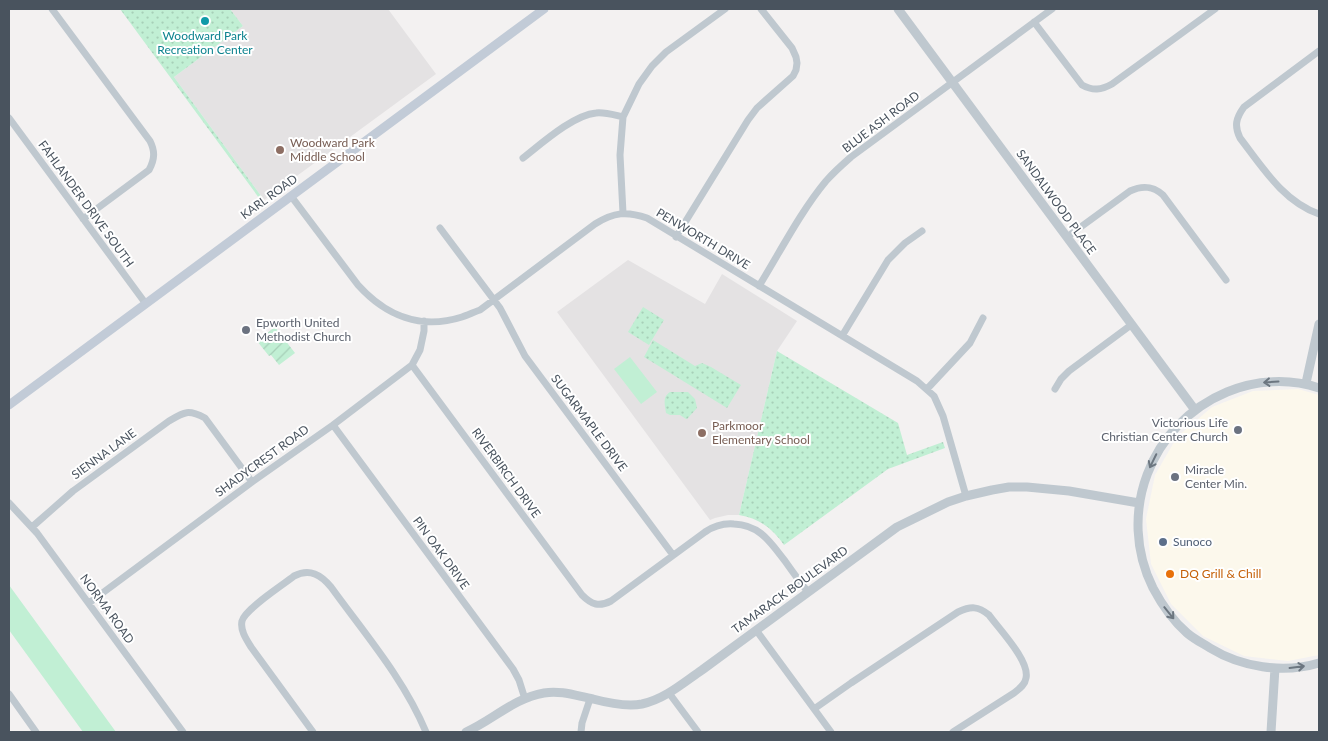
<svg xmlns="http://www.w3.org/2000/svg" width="1328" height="741" viewBox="0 0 1328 741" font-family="Lato,sans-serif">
	<defs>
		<pattern id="park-dots" width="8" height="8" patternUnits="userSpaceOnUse" patternTransform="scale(1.25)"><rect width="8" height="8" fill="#c1efd4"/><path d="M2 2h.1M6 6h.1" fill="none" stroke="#a7cfb8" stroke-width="1.8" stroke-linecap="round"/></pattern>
		<pattern id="garden-furrows" width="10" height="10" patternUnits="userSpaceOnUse" patternTransform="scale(1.25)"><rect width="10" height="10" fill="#c1efd4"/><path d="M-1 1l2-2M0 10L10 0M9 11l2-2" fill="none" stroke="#a7cfb8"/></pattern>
	</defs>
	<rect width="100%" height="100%" fill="#f3f1f1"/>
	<path fill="#fcf8ec" d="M1298,389l21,6v260l-31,6 -44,-5 -41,-20 -32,-32 -20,-40 -5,-45 9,-44 22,-38 35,-30 41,-16z"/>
	<path fill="#e4e2e3" d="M230,9h158l48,65 -172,126 -90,-123 69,-51z
		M628,260l77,44 17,-30 75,47 -20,30 -38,164h-11l-13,3 -5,2 -153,-208z"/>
	<path fill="#c1efd4" d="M630,357l27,35 -16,12 -27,-35z
		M9,585l107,147h-33l-74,-102z"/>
	<path fill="url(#park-dots)" d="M120,9h110l13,17 -69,51 90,123 -2,2z
		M643,307l21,13 -15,25 -21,-13z
		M653,340l42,26 7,-3 9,4 30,18 -14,23 -83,-51z
		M777,351l121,72 9,32 36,-13 2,6 -57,21 -104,76c-11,-16 -25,-27 -45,-30z
		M670,392h18l7,7 2,9 -10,11h-1l-6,-4h-10l-4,-2c-1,-8 -4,-16 4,-21z"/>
	<path fill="url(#garden-furrows)" d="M275,327l20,26 -16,12 -8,-10 -2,1 -12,-15z"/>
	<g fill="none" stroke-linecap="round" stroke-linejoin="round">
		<path stroke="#bfc8cf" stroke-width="7" d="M52,9l98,132c5,10 5,18 -1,29l-66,49
			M1034,22l48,63c11,6 19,5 30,-1l103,-75
			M1319,51l-75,56c-8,11 -10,19 -4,31 23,30 43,63 79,76
			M9,118l137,186
			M523,158c18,-14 50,-43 73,-45 9,-1 18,2 27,4
			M291,196l67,89c28,31 63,45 104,32 6,-2 12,-5 18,-7l115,-86c19,-12 32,-13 52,-6l270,163 17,15 9,20 23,80
			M623,213l-3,-58 3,-38 16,-33 13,-18 14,-14 59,-43
			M440,228l60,80 25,48 148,199
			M676,237l72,-117 9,-12 36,-32 3,-6 1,-7 -1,-6 -4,-9 -31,-39
			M1067,237l63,-46c13,-6 23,-5 33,4l63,85
			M759,286c21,-34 42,-75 67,-105 8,-9 17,-17 25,-24l201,-148
			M842,336l46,-76 17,-17 17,-12
			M412,365l170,230c10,10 17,12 29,6l94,-69c9,-6 17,-9 29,-8 26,1 36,18 51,37 7,10 15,21 23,31
			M927,389l43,-46 13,-25
			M1055,389l6,-10 8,-8 62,-46
			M333,425l180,244 6,11 6,19
			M9,503l28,30 146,199
			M32,527l41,-36 96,-70c15,-9 19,-12 36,-3l47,64
			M89,603l163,-121 81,-57 79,-60 8,-15 4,-19v-10
			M756,630l75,102
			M669,693l29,39
			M9,694l27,38
			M814,709l37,-26 107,-71c13,-6 20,-6 31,3 10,14 41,46 37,63 -1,7 -7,11 -12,15l-61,39
			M313,732l-62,-85c-5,-8 -11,-17 -9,-26 3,-12 41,-36 52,-45 16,-8 27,-1 37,11 34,47 73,92 95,145
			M581,732l1,-9 8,-24"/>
		<path stroke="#bfc8cf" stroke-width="9" d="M898,9l297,401
			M1306,383l13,-59
			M1319,388c-30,-10 -63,-8 -92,4 -77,32 -111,122 -74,196 9,17 20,33 34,45 7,6 15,10 23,15 31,19 73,26 109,15
			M466,732c27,-12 48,-34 78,-39 17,-3 33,3 49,6 15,4 33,8 49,5 23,-5 41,-21 60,-34l195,-143 51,-25 18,-6 26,-6 17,-3h18l42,4 70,12
			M1271,732l4,-64"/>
		<path stroke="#c2cbd7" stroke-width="9" d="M9,405l535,-396"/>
	</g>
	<defs><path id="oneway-shaft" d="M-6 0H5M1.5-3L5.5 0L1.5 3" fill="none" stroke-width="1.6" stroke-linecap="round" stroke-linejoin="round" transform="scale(1.25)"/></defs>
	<g stroke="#6c7680">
		<use href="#oneway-shaft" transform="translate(1271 382) rotate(176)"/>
		<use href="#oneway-shaft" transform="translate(1153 461) rotate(116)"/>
		<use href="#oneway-shaft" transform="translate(1169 613) rotate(51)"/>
		<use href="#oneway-shaft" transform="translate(1297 667) rotate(-7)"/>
	</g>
	<circle fill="#0f9aa8" stroke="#fff" stroke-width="2" cx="205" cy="21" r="5"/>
	<g fill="#8d6e63" stroke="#fff" stroke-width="2">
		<circle cx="280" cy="150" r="5"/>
		<circle cx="702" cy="433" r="5"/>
	</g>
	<g fill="#6b7280" stroke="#fff" stroke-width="2">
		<circle cx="246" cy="330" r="5"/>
		<circle cx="1238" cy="430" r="5"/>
		<circle cx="1175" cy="477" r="5"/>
	</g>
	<circle fill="#5c6f8a" stroke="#fff" stroke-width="2" cx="1163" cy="542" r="5"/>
	<circle fill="#e8710a" stroke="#fff" stroke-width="2" cx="1170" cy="574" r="5"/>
	<g text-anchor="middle" stroke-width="4" stroke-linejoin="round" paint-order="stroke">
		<g font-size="12" fill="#0d838f" stroke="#fff">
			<text x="205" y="40">Woodward Park<tspan x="205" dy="14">Recreation Center</tspan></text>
		</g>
		<g font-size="12" fill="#49535e" stroke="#fff">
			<text transform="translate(881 122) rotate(-37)" y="4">BLUE ASH ROAD</text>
			<text transform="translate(269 197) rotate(-36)" y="4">KARL ROAD</text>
			<text transform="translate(1056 202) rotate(54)" y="4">SANDALWOOD PLACE</text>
			<text transform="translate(86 204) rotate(54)" y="4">FAHLANDER DRIVE SOUTH</text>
			<text transform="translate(703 239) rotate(31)" y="4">PENWORTH DRIVE</text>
			<text transform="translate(589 423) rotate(53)" y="4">SUGARMAPLE DRIVE</text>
			<text transform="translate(104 454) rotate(-36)" y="4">SIENNA LANE</text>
			<text transform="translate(262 461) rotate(-36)" y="4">SHADYCREST ROAD</text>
			<text transform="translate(506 473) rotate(54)" y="4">RIVERBIRCH DRIVE</text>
			<text transform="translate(441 553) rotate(54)" y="4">PIN OAK DRIVE</text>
			<text transform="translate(790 590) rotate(-36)" y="4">TAMARACK BOULEVARD</text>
			<text transform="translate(107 609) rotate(54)" y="4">NORMA ROAD</text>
		</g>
		<g font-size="12" fill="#785e54" stroke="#fff" text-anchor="start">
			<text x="290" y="147">Woodward Park<tspan x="290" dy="14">Middle School</tspan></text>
			<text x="712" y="430">Parkmoor<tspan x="712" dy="14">Elementary School</tspan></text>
		</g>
		<g font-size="12" fill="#5b616d" stroke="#fff" text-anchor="start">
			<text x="256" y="327">Epworth United<tspan x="256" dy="14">Methodist Church</tspan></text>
			<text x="1228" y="427" text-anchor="end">Victorious Life<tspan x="1228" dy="14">Christian Center Church</tspan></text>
			<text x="1185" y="474">Miracle<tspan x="1185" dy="14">Center Min.</tspan></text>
		</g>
		<g font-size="12" fill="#4e5e75" stroke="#fff" text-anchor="start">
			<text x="1173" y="546">Sunoco</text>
		</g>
		<g font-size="12" fill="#c56008" stroke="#fff" text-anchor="start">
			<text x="1180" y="578">DQ Grill &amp; Chill</text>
		</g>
	</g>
	<rect width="1328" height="741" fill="none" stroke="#49535e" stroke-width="20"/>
</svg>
